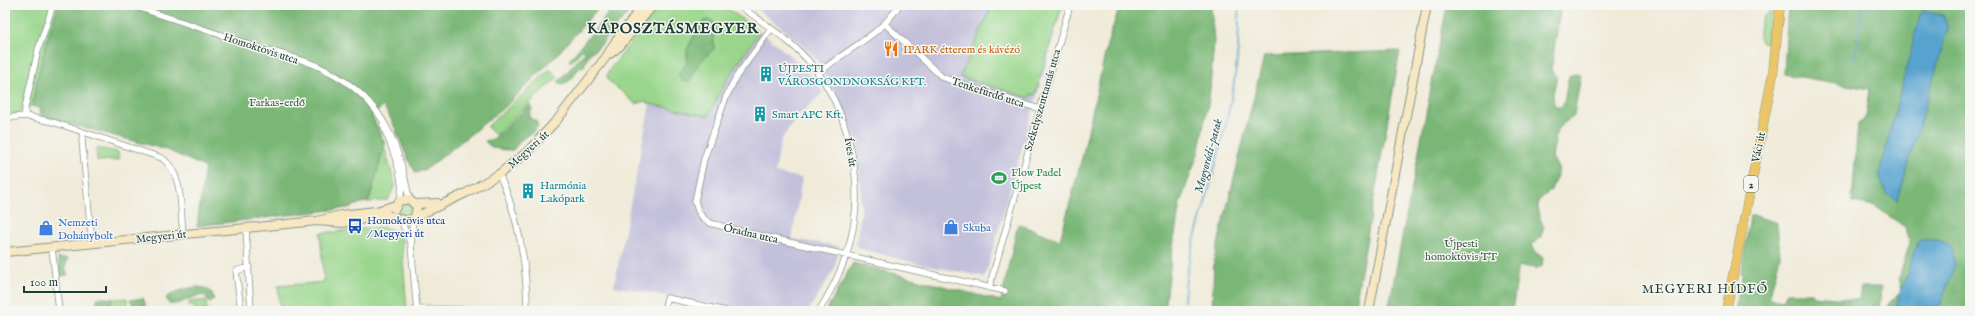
<svg xmlns="http://www.w3.org/2000/svg" width="1975" height="316" viewBox="0 0 1975 316" font-family="'IM FELL English',serif">
	<rect width="100%" height="100%" fill="#f6f6f2"/>
	<filter id="ink" filterUnits="userSpaceOnUse"><feTurbulence type="fractalNoise" baseFrequency=".025" numOctaves="2"/><feDisplacementMap in="SourceGraphic" scale="8" xChannelSelector="R" yChannelSelector="G"/><feConvolveMatrix kernelMatrix="1 2 1 2 8 2 1 2 1" color-interpolation-filters="sRGB"/></filter>
	<filter id="wash" filterUnits="userSpaceOnUse"><feTurbulence type="fractalNoise" baseFrequency=".012" numOctaves="4" result="noise"/><feDisplacementMap in="SourceGraphic" scale="16" xChannelSelector="R" yChannelSelector="G"/><feGaussianBlur stdDeviation="0.9" result="paint"/><feColorMatrix in="noise" values="0 0 0 0 0 0 0 0 0 0 0 0 0 0 0 0 0 1.4 0 .05"/><feComposite in="paint" operator="in"/></filter>
	<g filter="url(#wash)">
		<rect width="100%" height="100%" fill="#f0ebd9"/>
		<path fill="#c3c0db" d="M752,5h311l-78,272 -66,-13 -58,-15 -6,-5 6,-32v-22l-5,-49 -17,-40 -21,-40 -21,-21z
			M761,31l48,41 14,21 -25,22 -17,25 -6,33 27,5 -10,61 47,7 -5,24 -26,41h-63l-131,-25 36,-182 58,12 17,-33z"/>
		<path fill="#99d68b" stroke="#5c8a60" d="M5,5h54c-12,33 -21,66 -27,101l-11,3 -2,5 -14,1z
			M661,5h62l34,25 1,4 -33,49 -17,33 -58,-12 -5,-3 -9,3 -28,-24 -1,-5 3,-6z
			M992,5h70l-27,90 -4,-1 -1,4 -70,-21z
			M1767,13h4l-4,30 -6,-1c-5,-7 -1,-24 6,-29z
			M550,69l8,8 -63,58 -8,-8z
			M384,146l11,39 -7,15 -28,3 9,-3z
			M96,148l22,4 1,8 -22,1z
			M399 210a7 7 0 1 1 14 0a7 7 0 1 1-14 0Z
			M383,227l18,6 6,78h-127l-2,-25 46,-4 -4,-49z
			M127,298l1,9 -6,1 -4,3 -6,-1 -2,-7 3,-4z
			M206,300l1,11h-12v-4l-6,-1v-4z"/>
		<path fill="#7ab777" stroke="#4c7a56" d="M59,5h542l-47,53 -47,47 -79,63 -12,5c-14,-20 -18,-47 -33,-67l-11,10 13,28 -16,56 -21,8 -151,18 8,-59 -38,-17 -126,-34 -1,-8 -8,-2c6,-35 15,-68 27,-101z
			M611,5h24l-36,42 -10,7 -5,12 -6,3c-5,8 -6,12 -16,15l-4,-2 27,-30 -2,-3 -12,13 -2,-2 38,-45z
			M1120,5h91l3,37 -5,58 -11,54 -18,49 -9,56 -6,52h-339l27,-48 148,38 17,-77 42,16 23,-86 24,-109z
			M1447,5h114l-10,65 6,6 -4,18 1,11 6,3 4,-6 5,-26 5,-2 7,1 -7,40 -17,14 -5,28 7,13 -8,20 -13,11v12l6,15 -4,10 -9,7 4,7 8,6 -1,8 -5,2 -18,-2 -7,45h-124z
			M1788,5h182v306h-83l2,-8 13,-12 -3,-13 11,-35 -4,-15 -31,-22 -23,-4 6,-79 8,-6 4,-28 -86,-15z
			M706,20l7,1 4,9 -3,7v12l-13,12 -12,21 -7,-1 -4,-7 9,-11v-14l14,-25z
			M1400,51l-46,260h-142l2,-51 50,-204z
			M531,104l1,5 -3,6 2,4 5,2 2,5 -6,7 -10,6 -9,11c-9,0 -22,0 -28,-9l8,-2z
			M1750,216h6l21,7 3,33 -11,43 15,2 2,-8h25l2,3 46,4 2,-13h20l-2,24h-144l4,-26 4,-10 -2,-2z
			M58,258l10,1 -3,8 3,8 -8,1z
			M197,287c9,1 14,2 17,12l-5,4 -3,-7c-14,-3 -22,10 -37,8l-3,-6c6,-6 21,-10 31,-11z
			M100,297l13,2 -5,9 4,3h-16l1,-12z
			M143,298l3,8 -3,3 -8,-1 -5,-8z"/>
		<path fill="#56a3cf" stroke="#3a7082" d="M1921,11l22,4 5,13 -50,172 -12,-6 -7,-20z
			M1919,240h19l14,6 3,19 -17,46h-44z"/>
		<g fill="none" stroke-linecap="round" stroke-linejoin="round">
			<path stroke="#56a3cf" stroke-width="1.5" d="M1854,61l9,-56
				M1184,311c-1,-36 10,-70 20,-104 18,-66 39,-132 34,-202"/>
		</g>
	</g>
	<g filter="url(#ink)">
		<g fill="none" stroke-linecap="round" stroke-linejoin="round">
			<g stroke="#889486" stroke-width="7">
				<path id="minor" d="M131,5c41,14 82,27 123,41 20,6 41,11 61,19 63,27 83,71 94,134
					M739,5c28,21 60,40 80,69 32,47 46,113 31,168 -6,25 -18,47 -31,69
					M885,24l57,53 16,6 82,26
					M771,29l-35,48 -10,20 -22,62 -9,42 3,10 5,7 7,5 34,9 261,59
					M818,74c27,-25 62,-37 81,-69
					M25,116v-8l13,-58 15,-45
					M5,118l20,-2 28,6 109,36c22,16 18,51 21,76
					M383,125c7,19 25,58 16,76
					M83,132l-1,9 10,102
					M499,174c20,44 28,89 28,137
					M413,218l-2,27 6,66
					M401,220l8,20
					M246,229l5,82
					M52,248l7,63
					M989,288l81,-283
					M417,309l110,1
					M241,311l-5,-40 13,-4
					M664,311l3,-13 59,13"/>
			</g>
			<g stroke="#889486" stroke-width="10">
				<path id="secondary" d="M610,54l10,-8 33,-41
					M415,204l22,-1
					M395,209l4,-8 10,-2 8,8 -2,9
					M317,221l25,2 45,-8 20,6 59,-28 33,-19 27,-21 31,-33 49,-63 9,-15 28,-37
					M5,252l312,-31 24,-6 35,-4 20,-6
					M1369,311l58,-306"/>
			</g>
			<g stroke="#889486" stroke-width="10">
				<path id="primary" d="M1726,311l47,-237 7,-69"/>
			</g>
			<use href="#minor" stroke="#fff" stroke-width="5.5"/>
			<use href="#secondary" stroke="#f7e8c3" stroke-width="8"/>
			<use href="#primary" stroke="#ebc669" stroke-width="9"/>
		</g>
	</g>
	<defs>
		<g id="restaurant-bare" transform="scale(1.2)"><path d="M-5-6h1v4h1v-4h1v4h1v-4h1v5L-1.5 .5V6h-2V.5L-5-1ZM5-6V6H3V1.5H1.5Q1.5-4 5-6Z" fill="#e8710a" stroke="#f6f6f2" stroke-width="2.5" paint-order="stroke"/></g>
		<g id="building-bare" transform="scale(1.2)"><path d="M-4-6H4V6H1V3H-1V6H-4ZM-2.5-4.3h1.7v1.8h-1.7ZM.8-4.3h1.7v1.8H.8ZM-2.5-1h1.7V.8h-1.7ZM.8-1h1.7V.8H.8Z" fill="#0f9aa8" stroke="#f6f6f2" stroke-width="2.5" paint-order="stroke"/></g>
		<g id="stadium-bare" transform="scale(1.2)"><path d="M0-5a6.5 5 0 1 0 0 10a6.5 5 0 1 0 0-10ZM-3.5-1.8h7v3.6h-7Z" fill="#2e9e5b" stroke="#f6f6f2" stroke-width="2.5" paint-order="stroke"/></g>
		<g id="bus-bare" transform="scale(1.2)"><path d="M-5-6H5V4H4V6H2V4H-2V6H-4V4H-5ZM-3.5-4V0h7V-4ZM-3.5 1.2v1.5H-2V1.2ZM2 1.2v1.5H3.5V1.2Z" fill="#1a4fb4" stroke="#f6f6f2" stroke-width="2.5" paint-order="stroke"/></g>
		<g id="shop-bare" transform="scale(1.2)"><path d="M-5-2.5h2.3a2.7 3.5 0 0 1 5.4 0H5L5.5 6h-11ZM-1.5-2.5h3a1.5 2.3 0 0 0-3 0Z" fill="#3f7fe0" stroke="#f6f6f2" stroke-width="2.5" paint-order="stroke"/></g>
	</defs>
	<g fill-rule="evenodd">
		<use href="#restaurant-bare" x="891" y="49"/>
		<use href="#building-bare" x="766" y="74"/>
		<use href="#building-bare" x="760" y="114"/>
		<use href="#stadium-bare" x="999" y="178"/>
		<use href="#building-bare" x="528" y="191"/>
		<use href="#bus-bare" x="355" y="226"/>
		<use href="#shop-bare" x="951" y="227"/>
		<use href="#shop-bare" x="46" y="228"/>
	</g>
	<g text-anchor="middle" stroke-width="3" stroke-linejoin="round" paint-order="stroke">
		<rect fill="#f6f6f2" stroke="#60746d" stroke-width="1" x="1744" y="176" width="14" height="16" rx="3"/>
		<g font-size="10" font-weight="bold" fill="#1f3d34">
			<text x="1751" y="188">2</text>
		</g>
		<g font-size="11" fill="#1f3d34" stroke="#f6f6f2">
			<text transform="translate(261 48) rotate(18)" y="4">Homoktövis utca</text>
			<text transform="translate(988 92) rotate(18)" y="4">Tenkefürdő utca</text>
			<text transform="translate(1042 100) rotate(-74)" y="4">Székelyszenttamás utca</text>
			<text transform="translate(1758 147) rotate(-78)" y="4">Váci út</text>
			<text transform="translate(528 149) rotate(-42)" y="4">Megyeri út</text>
			<text transform="translate(851 152) rotate(80)" y="4">Íves út</text>
			<text transform="translate(751 233) rotate(13)" y="4">Óradna utca</text>
			<text transform="translate(161 236) rotate(-6)" y="4">Megyeri út</text>
		</g>
		<g font-size="11" fill="#c56008" stroke="#f6f6f2" text-anchor="start">
			<text x="903" y="53">IPARK étterem és kávézó</text>
		</g>
		<g font-size="11" fill="#0d838f" stroke="#f6f6f2" text-anchor="start">
			<text x="778" y="72">ÚJPESTI<tspan x="778" dy="13">VÁROSGONDNOKSÁG KFT.</tspan></text>
			<text x="772" y="118">Smart APC Kft.</text>
			<text x="540" y="189">Harmónia<tspan x="540" dy="13">Lakópark</tspan></text>
		</g>
		<g font-size="11" fill="#375c45" stroke="#f6f6f2">
			<text x="277" y="106">Farkas-erdő</text>
			<text x="1461" y="247">Újpesti<tspan x="1461" dy="13">homoktövis TT</tspan></text>
		</g>
		<g font-size="11" fill="#27864d" stroke="#f6f6f2" text-anchor="start">
			<text x="1011" y="176">Flow Padel<tspan x="1011" dy="13">Újpest</tspan></text>
		</g>
		<g font-size="11" fill="#164399" stroke="#f6f6f2" text-anchor="start">
			<text x="367" y="224">Homoktövis utca<tspan x="367" dy="13">/ Megyeri út</tspan></text>
		</g>
		<g font-size="11" fill="#366cbe" stroke="#f6f6f2" text-anchor="start">
			<text x="58" y="226">Nemzeti<tspan x="58" dy="13">Dohánybolt</tspan></text>
			<text x="963" y="231">Skuba</text>
		</g>
		<g font-size="12" font-style="italic" fill="#305c62" stroke="#f6f6f2">
			<text transform="translate(1208 156) rotate(-75)" y="4">Mogyoródi-patak</text>
		</g>
		<g font-size="13" letter-spacing="1" fill="#1f3d34" stroke="#f6f6f2">
			<text x="1705" y="293">MEGYERI HÍDFŐ</text>
		</g>
		<g font-size="15" font-weight="bold" letter-spacing="1" fill="#1f3d34" stroke="#f6f6f2">
			<text x="673" y="33">KÁPOSZTÁSMEGYER</text>
		</g>
	</g>
	<rect width="1975" height="316" fill="none" stroke="#f6f6f2" stroke-width="20"/>
	<path d="M24 286v6h82v-6" fill="none" stroke="#1f3d34" stroke-width="2"/>
	<text x="30" y="286" font-size="12" fill="#1f3d34" stroke="#f6f6f2" stroke-width="3" paint-order="stroke">100 m</text>
</svg>
